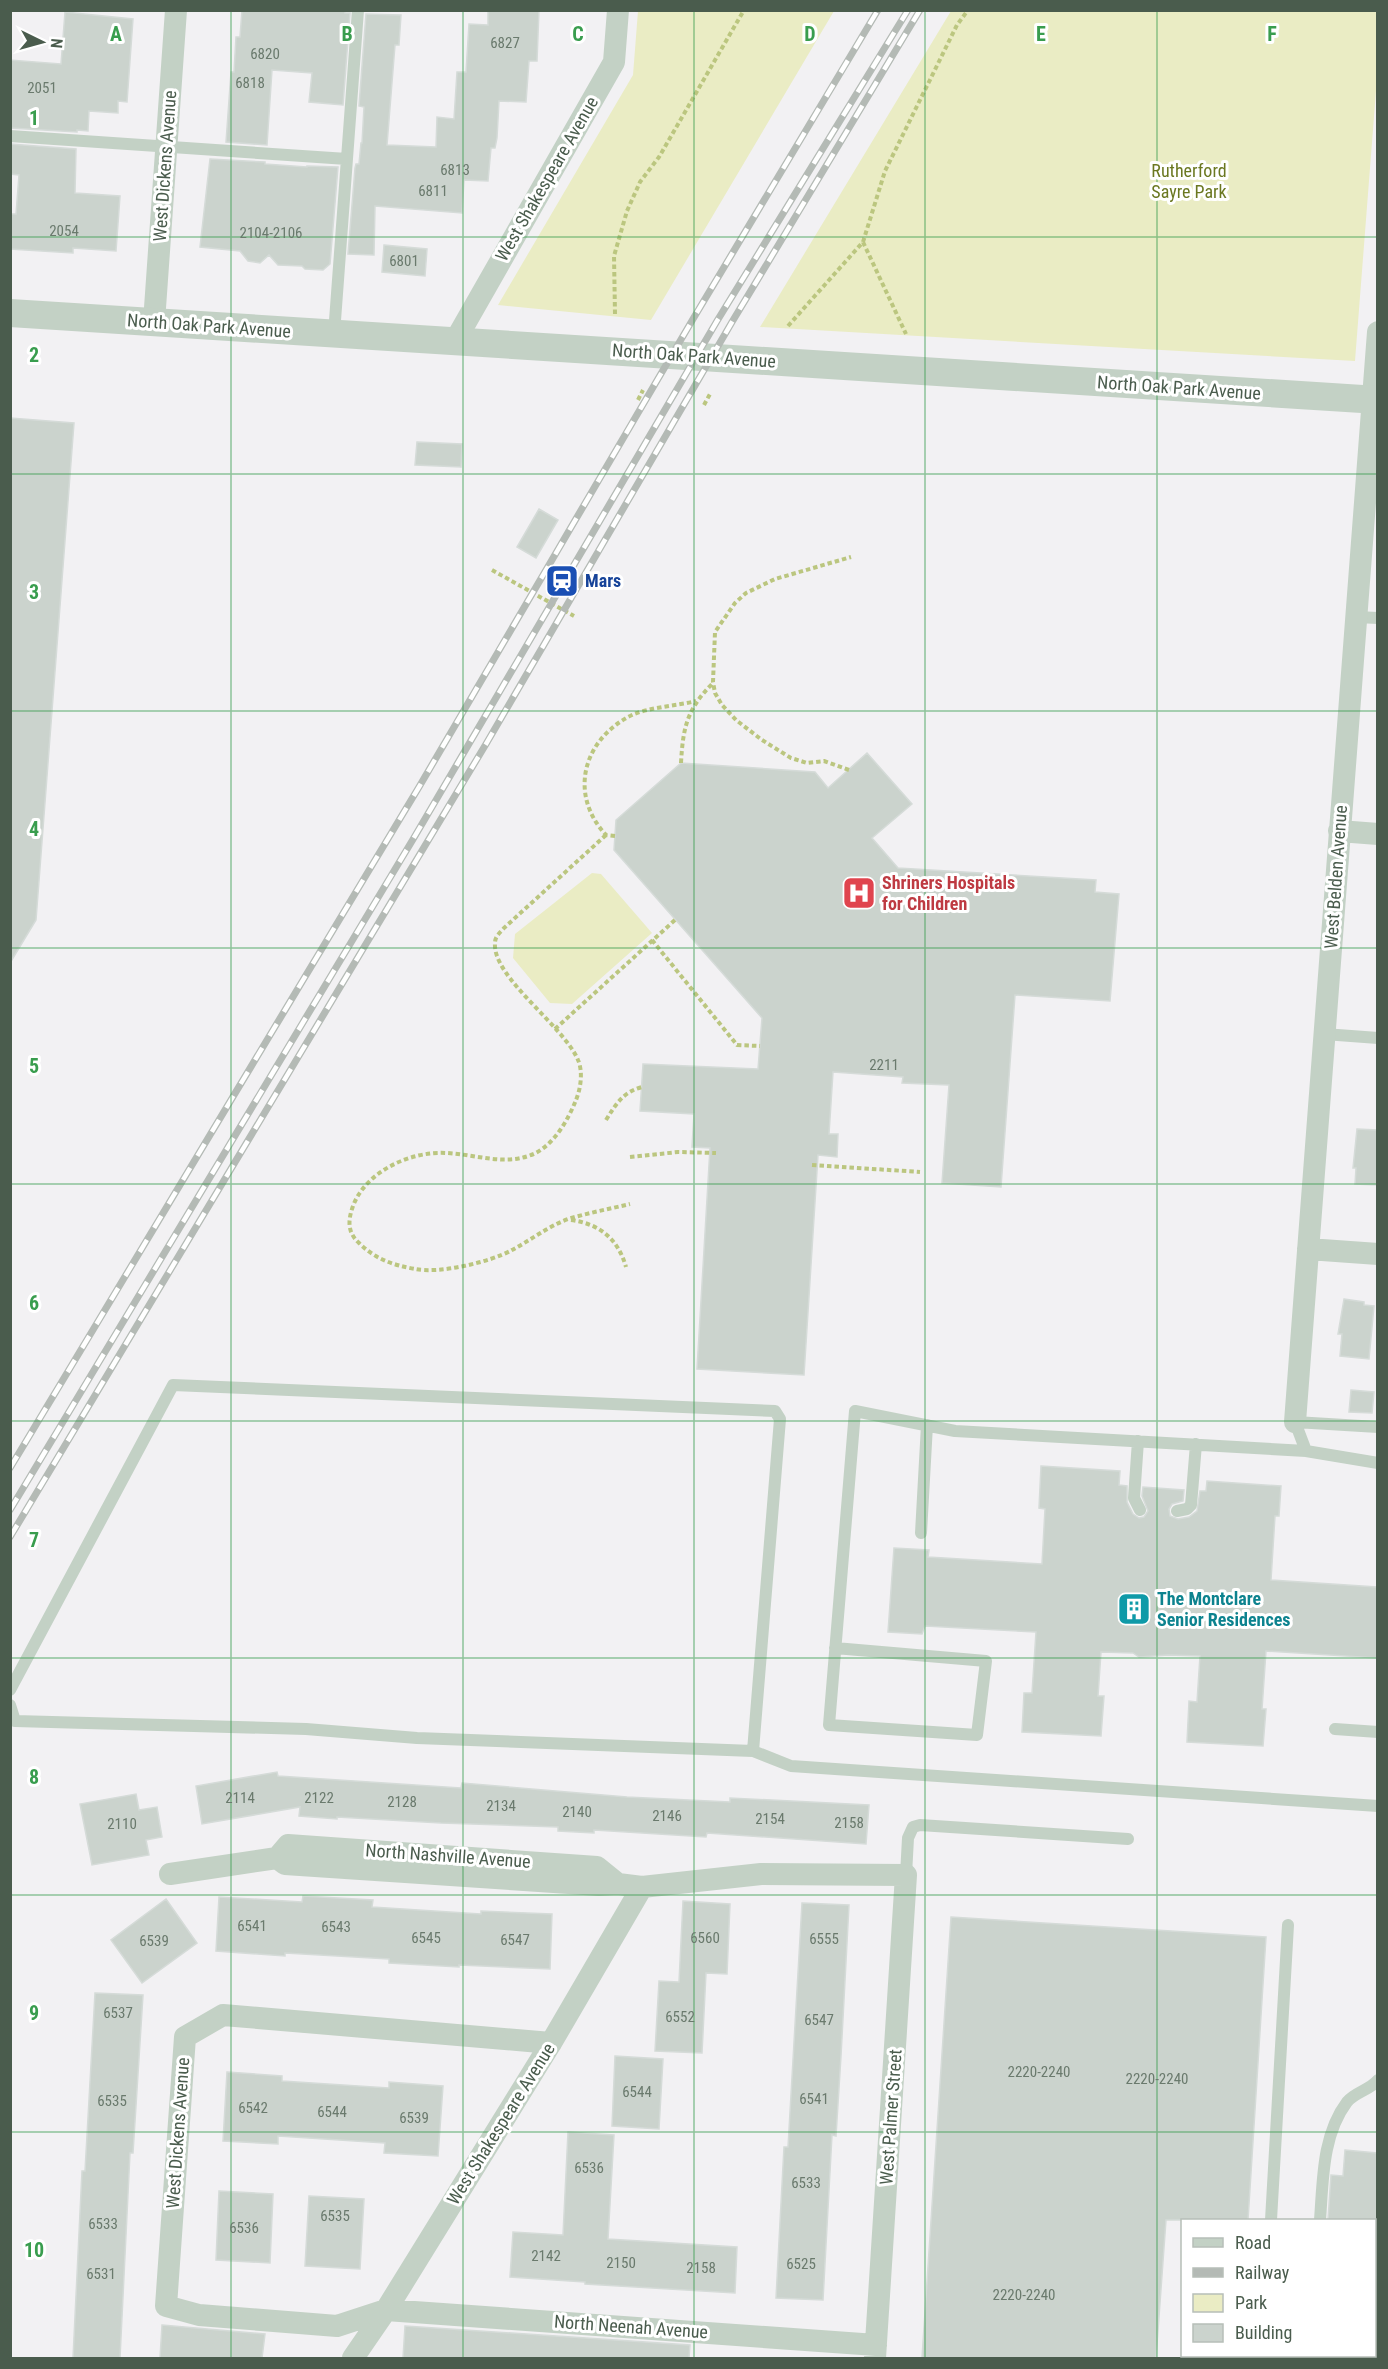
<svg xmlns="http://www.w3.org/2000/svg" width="1388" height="2369" viewBox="0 0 1388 2369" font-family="'Roboto Condensed',sans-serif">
	<rect width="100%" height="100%" fill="#f2f1f3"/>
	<path fill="#eaecc4" d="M638,11h196l-183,309 -153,-15 135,-230z
		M951,11h426v67l-22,283 -595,-34z
		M592,873l9,1 51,59 -80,71 -22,-1 -37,-45 2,-24z"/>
	<path fill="#cbd3cd" stroke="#d5dbd8" stroke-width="1.5" d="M242,10h103v3h5l-7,92 -34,-3 3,-29 -40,-3 -5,75 -41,-3 5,-70h3l2,-35h4z
		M488,10h51l-2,51h-8l-3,41 -27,-1 -2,37 -2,10h-4l-3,33 -24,-1 -2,33 -87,-7 -1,49 -26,-1 7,-86 1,-4h3l2,-21h1l2,-36 -5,-1 7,-92 35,1 -2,30h-4l-8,100 49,2 1,-30 17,2 3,-47h9l3,-48 19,1z
		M65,12l68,7 -6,83 -9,-1v12l-29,-2 -1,20 -11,-1v2l-67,-4v-68l51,4z
		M10,144l66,5 -1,44 45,3 -4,55 -43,-3v5l-63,-4v-35h6l3,-39 -9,-1z
		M210,159l55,3v2l42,3v-1l31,1 -8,97 -7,6 -18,-1 -3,-3 -24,-1 -9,-10 -9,8 -12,-2 -8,-10 -40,-4z
		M384,245l43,4 -2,27 -43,-4z
		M10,418l64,5 -38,497 -26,43z
		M417,442l45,2 -1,23 -46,-2z
		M539,509l19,11 -22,38 -19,-11z
		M867,753l45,51 -40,34 26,30 198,12 -1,12 24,2 -9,107 -95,-6 -14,192 -59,-4 7,-98 -47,-2 1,-6 -70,-5 -4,62h9l-1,23 -19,-2 -14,220 -107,-6 13,-221 -18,-1 2,-33 -54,-3 3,-47 115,5 4,-51 -148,-168 2,-30 65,-57 134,9 13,16z
		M1357,1129l20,1v55l-22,-1 1,-16h-3z
		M1344,1299l20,3v3l10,1 -5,53 -29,-3 2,-22h-4z
		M1351,1390l23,2 -2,21 -23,-1z
		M1041,1466l79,5 -1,14 8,1v16l6,12 6,4 5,-1 4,-6 -6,-15 1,-9 41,3 -1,11 -11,3 -3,5 1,7 8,3 11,-2 8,-6 3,-20h6l1,-10 74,5 -2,30h-4l-4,64 106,7v71l-111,-7 -4,58h4l-3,37 -76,-4 2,-41 8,1 3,-46 -32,-1 -29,2 -6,-4 -32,-1 -3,44h6l-3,40 -79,-4 2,-39h8l4,-61 -111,-6 -3,8 -34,-2 6,-84 35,2 -1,7 114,7 3,-55 -6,-1z
		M277,1772l1,4 183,12 1,-5 165,14 103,5v-4l139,7 -3,39 -159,-11 -1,4 -112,-7v3l-36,-2v-4l-117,-4 -104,-6v2l-38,-3 1,-9 -98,17 -6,-38z
		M136,1794l3,16 18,-3 5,30 -16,3 3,15 -57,10 -12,-61z
		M303,1896l70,4 -1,7 109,7v-3l71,3 -2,55 -91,-4v2l-70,-4v-4l-104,-6v3l-69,-5 3,-54 83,5z
		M166,1899l31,44 -55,40 -31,-43z
		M683,1901l47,3 -3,70 -21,-1 -4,80 -47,-2 4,-70 20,1z
		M802,1903l47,2 -8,151 -5,80 -4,-1 -9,165 -47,-2 8,-151h4z
		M951,1917l315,20 -18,283h-82l-10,138h-234z
		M95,1993l48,2 -10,158h-3l-10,205h-47l9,-187h3z
		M615,2056l48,3 -4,70 -47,-3z
		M227,2072l55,4v5l107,7v-6l54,4 -5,70 -54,-3 1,-10 -107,-7v8l-55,-3z
		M568,2132l46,3 -6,104 129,8 -2,46 -150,-9v-2l-75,-5 3,-45 50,3z
		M1345,2150l32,3v67h-49l3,-45 12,1z
		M219,2191l54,3 -3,69 -54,-3z
		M309,2196l55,3 -4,70 -55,-3z
		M162,2325l103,9 -3,24h-102z
		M405,2326l285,19 -1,13h-286z"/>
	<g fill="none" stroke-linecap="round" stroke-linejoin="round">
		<path stroke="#bbc67f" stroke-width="4" stroke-dasharray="4.5 3" stroke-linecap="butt" d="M863,242l43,92
			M615,314l-1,-58 13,-45 13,-29 19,-25 85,-147
			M788,326l75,-84 22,-71 72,-146 11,-15
			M638,400l5,-10
			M704,405l6,-11
			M492,570l82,46
			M681,763c2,-36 6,-54 32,-80
			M849,770l-25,-9 -17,2 -16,-5 -29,-18 -26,-20 -14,-15 -7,-12 -2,-11 2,-50 20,-29 11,-10 29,-14 76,-22
			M606,835l-102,93c-4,5 -9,8 -9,15 -3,34 69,83 83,117 5,11 3,28 -2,40 -8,20 -23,47 -45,55 -28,11 -56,-1 -85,-2 -35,-2 -80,18 -93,53 -5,14 -6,26 6,37 16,16 34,22 56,26 24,5 76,-7 97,-19 19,-10 35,-23 56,-31 20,-6 41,-10 62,-15
			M615,836l-9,-1c-38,-41 -23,-96 26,-120 18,-8 44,-9 64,-14
			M652,940l85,105 23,1
			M555,1029l120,-109
			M606,1120c10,-16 17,-28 36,-33
			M630,1157l48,-5 38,1
			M812,1165l108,7
			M571,1220c29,4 47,19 55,47"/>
		<path stroke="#c3d1c5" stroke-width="12" d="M10,136l337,23
			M334,334l24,-324
			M1356,617l22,1
			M1324,1034l54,4
			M1378,1427l-83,-5 11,29 72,12
			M1138,1441l-4,57 6,12
			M1177,1511l10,-2 4,-4 5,-61
			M921,1533l6,-108
			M835,1648l151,13 -9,74 -148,-10 26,-314 100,20 351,20
			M10,1690l163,-305 602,26 5,8 -27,332
			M10,1705l5,16 291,8 111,9 336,13 38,15 587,40
			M1335,1729l43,3
			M906,1875l2,-37 5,-11 7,-2 208,14
			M1271,2220l17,-295
			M1320,2220c3,-39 2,-85 27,-118 8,-10 23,-12 31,-22
			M1265,2358v-2
			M1310,2358v-2"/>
		<path stroke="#c3d1c5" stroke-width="22" d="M154,322l22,-312
			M455,341l159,-279 4,-52
			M1339,831l39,3
			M1308,1249l70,5
			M1295,1422l83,-1090
			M288,1845l309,22 21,17 -19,1 -314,-21 -8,-6z
			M170,1874l107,-16
			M618,1884l24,3 119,-13 145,1 -31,483
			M551,2043l-328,-28 -38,22 -19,269 33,9 138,11 49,-16 490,35
			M353,2358l33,-48 165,-267 91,-156"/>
		<path stroke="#c3d1c5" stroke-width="28" d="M10,313l1368,87"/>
		<g stroke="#b4bab5" stroke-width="7">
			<path id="rail" d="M10,1468l409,-681 274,-468 185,-309
				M10,1510l402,-669 305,-520 191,-311
				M10,1537l476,-793 246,-422 188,-312"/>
		</g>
		<use href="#rail" stroke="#fff" stroke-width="4.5" stroke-dasharray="14" stroke-linecap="butt"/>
	</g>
	<path fill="none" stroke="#399d4e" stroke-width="1.5" stroke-opacity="0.55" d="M231,10v2348M463,10v2348M694,10v2348M925,10v2348M1157,10v2348M10,237h1368M10,474h1368M10,711h1368M10,948h1368M10,1184h1368M10,1421h1368M10,1658h1368M10,1895h1368M10,2132h1368"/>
	<defs>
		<g id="station-square" transform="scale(1.725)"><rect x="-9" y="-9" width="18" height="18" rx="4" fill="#1a4fb4" stroke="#fff"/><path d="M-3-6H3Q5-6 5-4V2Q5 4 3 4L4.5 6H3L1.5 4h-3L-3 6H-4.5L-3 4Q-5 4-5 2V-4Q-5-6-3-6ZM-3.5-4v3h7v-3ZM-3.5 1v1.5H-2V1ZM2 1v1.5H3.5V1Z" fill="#fff"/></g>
		<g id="hospital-square" transform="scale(1.725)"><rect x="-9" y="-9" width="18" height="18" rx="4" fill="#e0444e" stroke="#fff"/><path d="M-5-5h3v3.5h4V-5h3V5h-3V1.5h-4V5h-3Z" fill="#fff"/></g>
		<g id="building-square" transform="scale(1.725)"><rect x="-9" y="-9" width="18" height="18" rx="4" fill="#0f9aa8" stroke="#fff"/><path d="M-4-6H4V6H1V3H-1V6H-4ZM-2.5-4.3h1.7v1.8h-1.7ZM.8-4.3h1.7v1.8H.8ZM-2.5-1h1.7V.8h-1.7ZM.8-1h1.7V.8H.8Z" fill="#fff"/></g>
	</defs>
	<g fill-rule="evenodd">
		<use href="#station-square" x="562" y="581"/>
		<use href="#hospital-square" x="859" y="893"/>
		<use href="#building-square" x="1134" y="1609"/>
	</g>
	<g text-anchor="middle" stroke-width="6" stroke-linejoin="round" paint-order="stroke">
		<g font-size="15" fill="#6a7a6d">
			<text x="505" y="48">6827</text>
			<text x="265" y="59">6820</text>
			<text x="250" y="88">6818</text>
			<text x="42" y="93">2051</text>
			<text x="455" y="175">6813</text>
			<text x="433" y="196">6811</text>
			<text x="64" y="236">2054</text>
			<text x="271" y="238">2104-2106</text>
			<text x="404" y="266">6801</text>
			<text x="884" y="1070">2211</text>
			<text x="240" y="1803">2114</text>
			<text x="319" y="1803">2122</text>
			<text x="402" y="1807">2128</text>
			<text x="501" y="1811">2134</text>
			<text x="577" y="1817">2140</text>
			<text x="667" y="1821">2146</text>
			<text x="770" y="1824">2154</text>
			<text x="849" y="1828">2158</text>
			<text x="122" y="1829">2110</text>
			<text x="252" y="1931">6541</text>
			<text x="336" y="1932">6543</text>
			<text x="426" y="1943">6545</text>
			<text x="705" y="1943">6560</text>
			<text x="824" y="1944">6555</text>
			<text x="515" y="1945">6547</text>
			<text x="154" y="1946">6539</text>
			<text x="118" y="2018">6537</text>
			<text x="680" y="2022">6552</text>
			<text x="819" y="2025">6547</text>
			<text x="1039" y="2077">2220-2240</text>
			<text x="1157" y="2084">2220-2240</text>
			<text x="637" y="2097">6544</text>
			<text x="814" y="2104">6541</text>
			<text x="112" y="2106">6535</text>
			<text x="253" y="2113">6542</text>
			<text x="332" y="2117">6544</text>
			<text x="414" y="2123">6539</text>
			<text x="589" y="2173">6536</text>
			<text x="806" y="2188">6533</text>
			<text x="335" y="2221">6535</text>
			<text x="103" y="2229">6533</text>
			<text x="244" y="2233">6536</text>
			<text x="546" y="2261">2142</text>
			<text x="621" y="2268">2150</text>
			<text x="801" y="2269">6525</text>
			<text x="701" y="2273">2158</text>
			<text x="101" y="2279">6531</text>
			<text x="1024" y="2300">2220-2240</text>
		</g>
		<g font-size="18" fill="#4a5c4d" stroke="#fff">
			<text transform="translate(165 166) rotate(-86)" y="6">West Dickens Avenue</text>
			<text transform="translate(547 179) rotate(-60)" y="6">West Shakespeare Avenue</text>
			<text transform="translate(209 326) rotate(4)" y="6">North Oak Park Avenue</text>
			<text transform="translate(694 356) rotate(4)" y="6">North Oak Park Avenue</text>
			<text transform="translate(1179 388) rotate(4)" y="6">North Oak Park Avenue</text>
			<text transform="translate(1336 877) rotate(-86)" y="6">West Belden Avenue</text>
			<text transform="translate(448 1856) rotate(4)" y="6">North Nashville Avenue</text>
			<text transform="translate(891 2117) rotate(-86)" y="6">West Palmer Street</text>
			<text transform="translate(501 2124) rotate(-58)" y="6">West Shakespeare Avenue</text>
			<text transform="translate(178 2133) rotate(-86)" y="6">West Dickens Avenue</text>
			<text transform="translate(631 2327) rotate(4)" y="6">North Neenah Avenue</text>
		</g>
		<g font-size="18" fill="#6b7821" stroke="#fff">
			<text x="1189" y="177">Rutherford<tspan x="1189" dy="21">Sayre Park</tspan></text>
		</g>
		<g font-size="18" font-weight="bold" fill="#164399" stroke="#fff" text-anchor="start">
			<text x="585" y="587">Mars</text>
		</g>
		<g font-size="18" font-weight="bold" fill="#be3a42" stroke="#fff" text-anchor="start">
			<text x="882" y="889">Shriners Hospitals<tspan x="882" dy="21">for Children</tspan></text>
		</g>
		<g font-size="18" font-weight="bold" fill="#0d838f" stroke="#fff" text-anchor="start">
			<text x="1157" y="1605">The Montclare<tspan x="1157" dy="21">Senior Residences</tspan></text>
		</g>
	</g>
	<g font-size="20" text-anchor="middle" font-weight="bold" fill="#399d4e" stroke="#fff" stroke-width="6" stroke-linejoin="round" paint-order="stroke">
		<text x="116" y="41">A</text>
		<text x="347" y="41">B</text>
		<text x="578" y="41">C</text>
		<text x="810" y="41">D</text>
		<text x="1041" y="41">E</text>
		<text x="1272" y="41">F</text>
		<text x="34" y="125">1</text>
		<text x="34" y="362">2</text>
		<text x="34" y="599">3</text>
		<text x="34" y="836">4</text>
		<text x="34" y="1073">5</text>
		<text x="34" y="1310">6</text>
		<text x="34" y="1547">7</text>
		<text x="34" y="1784">8</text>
		<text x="34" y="2020">9</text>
		<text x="34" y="2257">10</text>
	</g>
	<rect width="1388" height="2369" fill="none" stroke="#4a5c4d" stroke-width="24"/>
	<rect x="1181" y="2219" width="195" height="138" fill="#ffffff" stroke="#b7beb8" stroke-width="1.5"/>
	<rect x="1193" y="2238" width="30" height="9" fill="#c3d1c5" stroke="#b7beb8" stroke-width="1.5"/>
	<text x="1235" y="2249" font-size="18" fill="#4a5c4d">Road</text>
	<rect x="1193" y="2268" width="30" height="9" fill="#b4bab5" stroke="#b7beb8" stroke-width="1.5"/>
	<text x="1235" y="2279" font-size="18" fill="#4a5c4d">Railway</text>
	<rect x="1193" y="2294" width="30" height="18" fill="#eaecc4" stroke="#b7beb8" stroke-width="1.5"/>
	<text x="1235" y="2309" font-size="18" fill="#4a5c4d">Park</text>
	<rect x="1193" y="2324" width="30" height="18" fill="#cbd3cd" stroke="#b7beb8" stroke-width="1.5"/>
	<text x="1235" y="2339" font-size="18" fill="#4a5c4d">Building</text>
	<g transform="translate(42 42) rotate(95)" stroke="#ffffff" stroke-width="4.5" paint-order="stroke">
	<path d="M0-4.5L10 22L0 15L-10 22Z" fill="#4a5c4d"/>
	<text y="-9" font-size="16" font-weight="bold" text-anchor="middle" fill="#4a5c4d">N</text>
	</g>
</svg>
